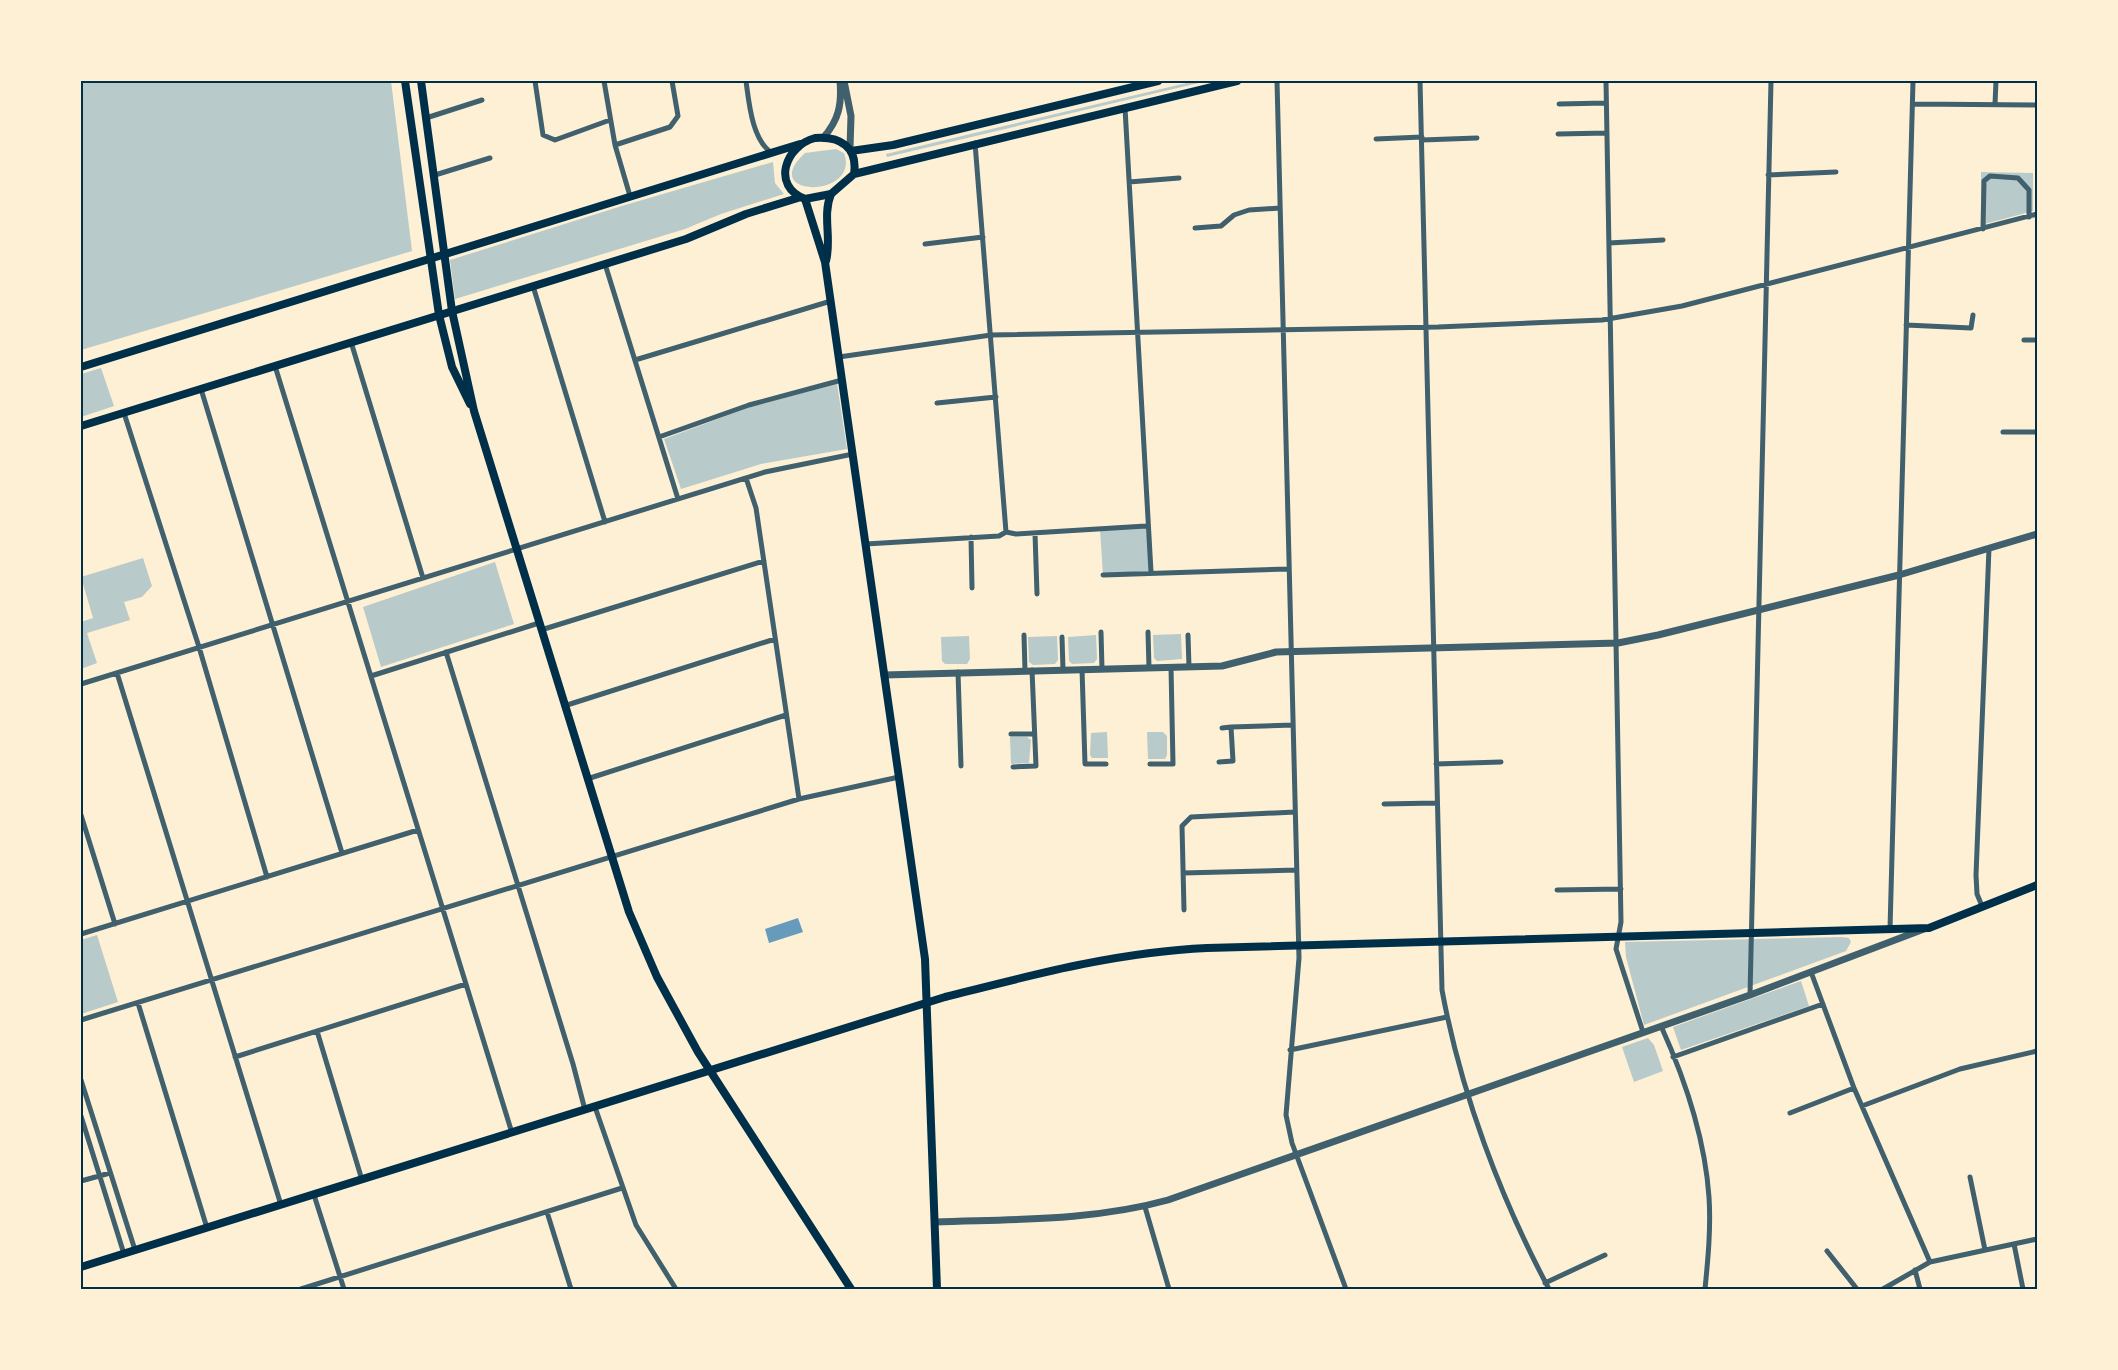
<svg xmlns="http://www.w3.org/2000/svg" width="2118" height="1370" viewBox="0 0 2118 1370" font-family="'Public Sans',sans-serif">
	<rect width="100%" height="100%" fill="#fdf0d5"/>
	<path fill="#b9caca" d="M81,81h310l21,170 -331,99z
		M1195,81h12l-320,76 -1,-3z
		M836,149l8,4c17,46 -88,45 -39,0z
		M773,162l2,21 9,11 -63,20 -36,15 -230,70 -5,-39 175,-55z
		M1981,172l52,1v38l-52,14z
		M101,368l13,38 -33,11v-43z
		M837,384l10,65 -86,15 -80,25 -17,-50 86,-32z
		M1146,526l5,46 -48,3 -3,-46z
		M143,558l9,28 -10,11 -18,5 6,18 -43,13 10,30 -16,6v-47l12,-4 -12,-41z
		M495,562l19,62 -133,43 -18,-60z
		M1181,634l1,25 -25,2 -3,-3 -1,-23z
		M1096,635l1,24 -3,4 -22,1 -3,-3 -1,-24z
		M969,636l1,23 -3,5h-22l-3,-3 -1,-24z
		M1057,636l1,24 -3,4 -22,1 -4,-3 -1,-25z
		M1107,732l1,26h-16l-2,-3 1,-22z
		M1147,732h16l4,4v19l-2,4h-17z
		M1010,737h17l4,3 -2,23 -18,1z
		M97,935l21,67 -37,12v-74z
		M1842,937l7,1 2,4 -5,9 -202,74 -18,-68 -1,-15z
		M1801,981l8,25 -128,44 -8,-23z
		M1648,1038l6,7 9,26 -29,11 -12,-35z"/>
	<path fill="#669bbc" d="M798,918l5,14 -34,11 -4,-14z"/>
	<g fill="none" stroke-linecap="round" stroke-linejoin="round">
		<path stroke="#3f606c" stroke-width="5" d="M535,81l8,54 12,5 55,-20
			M604,81l11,64 15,51
			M746,81c3,22 6,59 26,72
			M1277,81l22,877 -13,157 6,28 54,146
			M1420,81l22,909c19,103 58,207 107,299
			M1606,81l15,841 -5,27 27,83
			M1559,104l47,-1
			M1913,104l124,1
			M1995,104l1,-23
			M1125,108l26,464
			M426,118l56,-18
			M1558,134l49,-1
			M1376,139l46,-2
			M1422,140l55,-2
			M975,143l31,389
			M615,145l55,-18 8,-11 -6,-35
			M435,175l55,-17
			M1768,175l68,-3
			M1129,182l50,-4
			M1195,228l26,-2 13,-11 15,-5 31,-2
			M1983,229l1,-48 6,-5 28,2 11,12v27
			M1609,243l54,-3
			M925,244l58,-7
			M605,264l73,235
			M533,286l72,236
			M1906,325l65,3 2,-13
			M2024,340h13
			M351,342l72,236
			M839,357l152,-22 447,-8 164,-7 80,-14 355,-92
			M635,360l196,-59
			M275,366l237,767
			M201,389l141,464
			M937,403l59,-6
			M124,413l75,234 68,230
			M2003,432h34
			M659,437l90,-32 93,-25
			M746,478l10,30 43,291
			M1035,533l2,61
			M971,537l1,51
			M866,544l133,-8 7,-4 10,2 130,-8
			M1103,575l186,-6
			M541,630l223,-69
			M1101,632l1,37
			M1148,632l1,36
			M1024,635l1,36
			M1188,635l1,32
			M1062,637l1,33
			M446,652l127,412 12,46
			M1082,669l3,95h21
			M958,672l3,94
			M117,673l164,532
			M371,676l168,-53
			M81,684l684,-212 88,-18
			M564,706l211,-67
			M1222,728l9,-1
			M1011,734h23
			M1219,762l14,-1 -2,-34 62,-2
			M1150,764h23l-2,-97
			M1436,764l65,-2
			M1013,767l23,-1 -4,-96
			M587,779l199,-64
			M1384,804l52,-1
			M81,815l34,109
			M1183,873l113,-3
			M1557,890l64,-1
			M1982,906l-5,-12 -1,-19 13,-327
			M1184,910l-2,-84 9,-9 104,-5
			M1890,929l23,-848
			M81,934l337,-104
			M1811,972l43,116 76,174
			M1750,995l21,-914
			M138,1003l69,225
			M81,1020l718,-221 100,-22
			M1661,1026c24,53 44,113 48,171 2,31 -1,62 -4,92
			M317,1031l45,149
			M1290,1050l157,-33
			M235,1057l231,-73
			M1673,1057l150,-53
			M81,1080l54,170
			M1862,1106l98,-37 77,-18
			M595,1107l41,118 40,64
			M1790,1113l64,-25
			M81,1116l43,138
			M1970,1177l15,73
			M81,1181l29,-8
			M314,1195l30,94
			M1145,1207l24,82
			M547,1212l24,77
			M2014,1244l9,45
			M1827,1251l30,38
			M1915,1270l5,19
			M1545,1283l60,-28
			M301,1289l321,-101
			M1883,1289l47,-27 107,-23"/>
		<path stroke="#3f606c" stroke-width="7" d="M844,81l7,35 -1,32
			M823,138c16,-18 19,-34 17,-57
			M884,675l338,-9 54,-14 342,-9 40,-8 241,-60 138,-41
			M935,1222c79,-3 157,-1 233,-22l582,-205 174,-66"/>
		<path stroke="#003049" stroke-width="8" d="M405,81l34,234 13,52 18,37
			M421,81l31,230 22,100 155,501 28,65 41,75 153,237
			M805,199l20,63 100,697 12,330
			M826,261c6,-23 -4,-45 5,-67
			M81,1267l864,-270c87,-22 172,-45 262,-49l722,-20 108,-43"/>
		<path stroke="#003049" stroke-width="8" d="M815,138c25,-2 43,9 39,36l-23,20 -26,5c-34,-13 -20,-53 10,-61z
			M851,151l42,-6 265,-64
			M854,174l383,-93
			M81,367l719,-223
			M81,426l605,-187 60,-25 55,-17"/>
	</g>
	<rect width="2118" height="1370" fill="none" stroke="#fdf0d5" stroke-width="165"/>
	<rect x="82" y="82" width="1954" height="1206" fill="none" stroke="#003049" stroke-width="2"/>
</svg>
